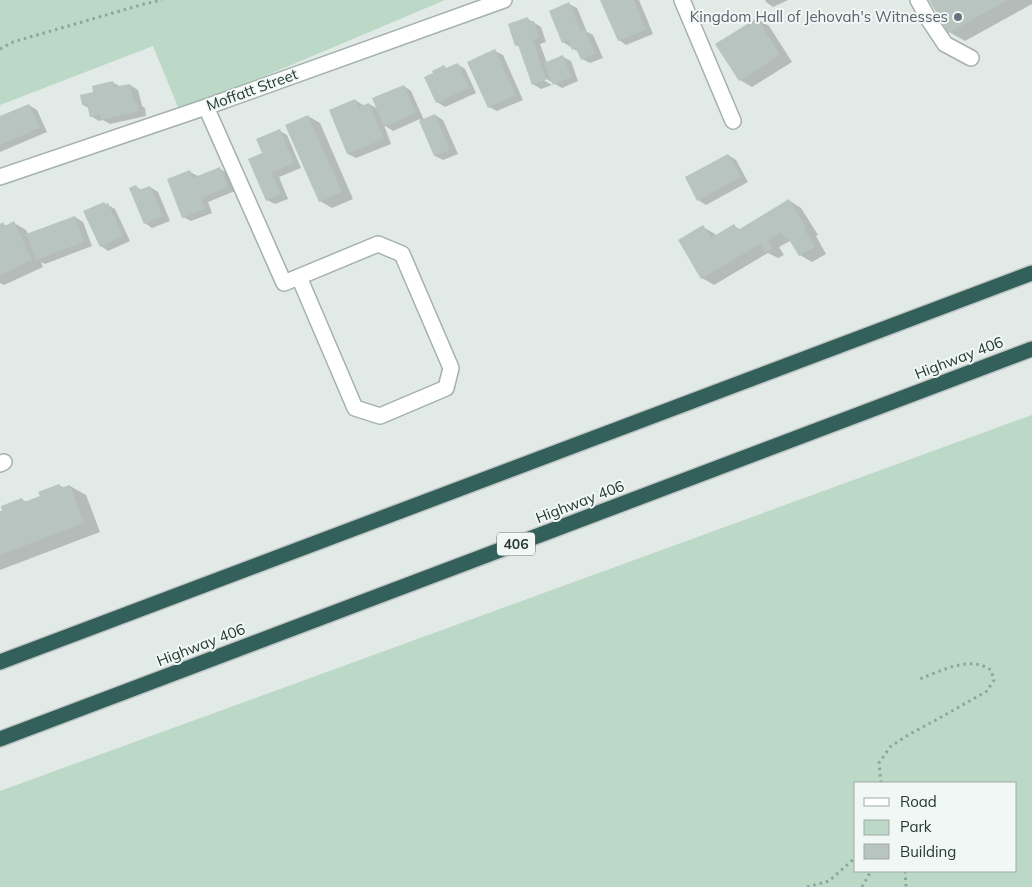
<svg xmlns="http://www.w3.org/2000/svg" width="1032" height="887" viewBox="0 0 1032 887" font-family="Mulish,sans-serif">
	<rect width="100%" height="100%" fill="#e1eae6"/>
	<path fill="#bcd8c6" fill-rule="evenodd" d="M0,0h445l-265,112 -27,-66 -153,59z
		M1032,415v472h-1032v-96zM1016,783v88h-160v-88z"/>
	<path fill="#0003" d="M602,0h37l14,34 -27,11 -7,-5z
		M765,0h23l-15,7 -7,-5z
		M931,0h101v4l-67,37 -16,-9z
		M569,4l8,4 10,24 6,3 10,23 -13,5 -8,-4 -2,-6 -17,-11z
		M528,19l13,8 5,15 -6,2 7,19 16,-6 8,4 7,20 -16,7 -21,-12 -1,2 12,7 -11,4 -8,-5 -12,-36 -5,-3z
		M757,19l12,7 23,36 -40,25 -12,-7z
		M495,51l8,4 20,45 -26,11 -8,-4z
		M457,64l8,5 11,24 -31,14 -8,-5 7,-35 4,2z
		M112,82l9,5 9,-2 8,5 4,16 3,2 1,8 -36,8 -7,-4 -4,1 -8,-5 -2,-8 -6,-3 12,-12z
		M404,86l7,5 13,29 11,-5 8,5 15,34 -15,6 -8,-4 -15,-37 -27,12 -9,-6 7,19 -35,14 -8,-4 7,-54 8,5 1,1 5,-2 9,5z
		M29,105l8,5 10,22 -47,20v-34z
		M308,116l12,7 33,76 -21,9 -12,-7z
		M280,131l7,4 14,33 -22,9 9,22 -13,5 -8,-4 -3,-47z
		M728,155l8,5 12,22 -42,23 -8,-5z
		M220,169l8,4 7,18 -27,11 4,11 -21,8 -8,-4 7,-45 8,4z
		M136,187l6,3 8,-3 8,5 12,29 -18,7 -7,-5z
		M790,201l11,7 17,27 -2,1 10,18 -14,8 -12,-7 -10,-14 -11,6 5,8 -6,3 -10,-5 -54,32 -12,-7 1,-51 12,7 2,2 17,-10 7,4z
		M104,203l11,6 15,32 -22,10 -7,-5z
		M75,217l8,5 9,24 -47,18 -4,-2 2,5 -39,18 -4,-2v-58l3,-1 4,2 7,-3 12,7 2,4z
		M59,485l5,3 6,-2 16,9 14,37 -100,38v-57l22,-13 5,2 14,-5z"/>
	<path fill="#b7c4bf" d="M600,0h34l12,30 -28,11z
		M929,0h79l-60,33z
		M569,2l12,29 4,-2 10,24 -14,7 -5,-12 -4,2 -4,-10 -6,3 -13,-32z
		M528,17l1,5 5,-1 5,17 -6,2 13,40 -14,5 -14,-40 -3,1 -7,-22z
		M757,18l23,37 -41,26 -24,-37z
		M495,49l21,46 -28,13 -21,-46z
		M563,55l8,22 -18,8 -9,-22z
		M458,63l11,25 -33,15 -12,-26 9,-4 -1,-2 12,-6 2,3z
		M113,81l1,6 16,-3 4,19 3,-1 2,9 -38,9 -1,-5 -10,2 -3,-13 -5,1 -2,-10 13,-3 -1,-6z
		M404,85l12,28 -32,14 -12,-29z
		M355,99l4,8 10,-4 15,36 -37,15 -18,-44z
		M29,104l11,24 -40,17v-29z
		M435,114l15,36 -16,6 -15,-35z
		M308,115l34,77 -23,10 -34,-77z
		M280,129l14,34 -22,10 9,21 -15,7 -18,-42 14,-6 -6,-14z
		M728,154l13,23 -44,24 -12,-24z
		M220,167l8,20 -27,11 4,11 -23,9 -15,-39 23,-9 3,8z
		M136,185l3,5 11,-4 13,30 -19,8 -15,-36z
		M789,199l17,29 -2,1 11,18 -16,9 -11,-18 -2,2 -5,-8 -13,8 5,8 -8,4 -5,-8 -59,35 -23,-39 25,-15 8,13 23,-14 4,6z
		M104,202l1,2 3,-1 15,33 -23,11 -17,-36z
		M75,216l9,26 -48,18 -10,-26z
		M14,221l18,39 -32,15v-51l3,-2 2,4z
		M59,484l2,4 9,-3 14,38 -84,32v-44h2l-1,-5 21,-8 2,4 16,-6 -2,-4z"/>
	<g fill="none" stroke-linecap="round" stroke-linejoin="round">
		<g stroke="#a5b1ad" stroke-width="18">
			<path id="minor" d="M682,0l51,121
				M918,0l11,20 16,24 26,14
				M206,107l78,176 94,-39 24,10 49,114 -5,20 -66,28 -25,-8 -56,-131
				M0,177l206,-70 298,-107
				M0,464l4,-2"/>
		</g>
		<g stroke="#c2c7c6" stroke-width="18">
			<path id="highway" d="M0,662l1032,-389
				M0,739l1032,-390"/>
		</g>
		<path stroke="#85a9a0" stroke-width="3" stroke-dasharray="2.5 4" stroke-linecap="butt" d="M0,49l13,-7 131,-38 18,-4
			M881,783l-2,-20 11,-16 18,-12 28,-15 51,-29 7,-11 -3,-10c-3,-2 -7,-4 -10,-5 -21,-5 -43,7 -61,14
			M905,871l1,16
			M807,887l22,-6 27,-24
			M862,887l9,-16"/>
		<use href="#minor" stroke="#fff" stroke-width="15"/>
		<use href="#highway" stroke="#33605a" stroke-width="15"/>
	</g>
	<circle fill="#6b7280" stroke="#f1f7f4" stroke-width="2" cx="958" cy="17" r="5"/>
	<g text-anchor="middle" stroke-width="4" stroke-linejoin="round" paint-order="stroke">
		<rect fill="#f1f7f4" stroke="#62716e" stroke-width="1" x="497" y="532.5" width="38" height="23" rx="4"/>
		<g font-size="14" font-weight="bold" fill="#243834">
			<text x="516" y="549">406</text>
		</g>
		<g font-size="15" fill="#5b616d" stroke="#f1f7f4" text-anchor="end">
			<text x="948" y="22">Kingdom Hall of Jehovah's Witnesses</text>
		</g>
		<g font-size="15" fill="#243834" stroke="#f1f7f4">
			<text transform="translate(252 90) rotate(-20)" y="5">Moffatt Street</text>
			<text transform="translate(959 358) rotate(-21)" y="5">Highway 406</text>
			<text transform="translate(580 502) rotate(-21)" y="5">Highway 406</text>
			<text transform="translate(201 645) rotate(-21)" y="5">Highway 406</text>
		</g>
	</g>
	<rect x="854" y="782" width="162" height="90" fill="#f1f7f4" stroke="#9faba7"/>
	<rect x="864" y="798" width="25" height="8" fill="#ffffff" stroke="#9faba7"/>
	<text x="900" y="807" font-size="15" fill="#243834">Road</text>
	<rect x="864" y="820" width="25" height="15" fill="#bcd8c6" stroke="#9faba7"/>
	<text x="900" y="832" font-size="15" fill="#243834">Park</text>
	<rect x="864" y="844" width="25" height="15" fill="#b7c4bf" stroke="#9faba7"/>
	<text x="900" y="857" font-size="15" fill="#243834">Building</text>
</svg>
